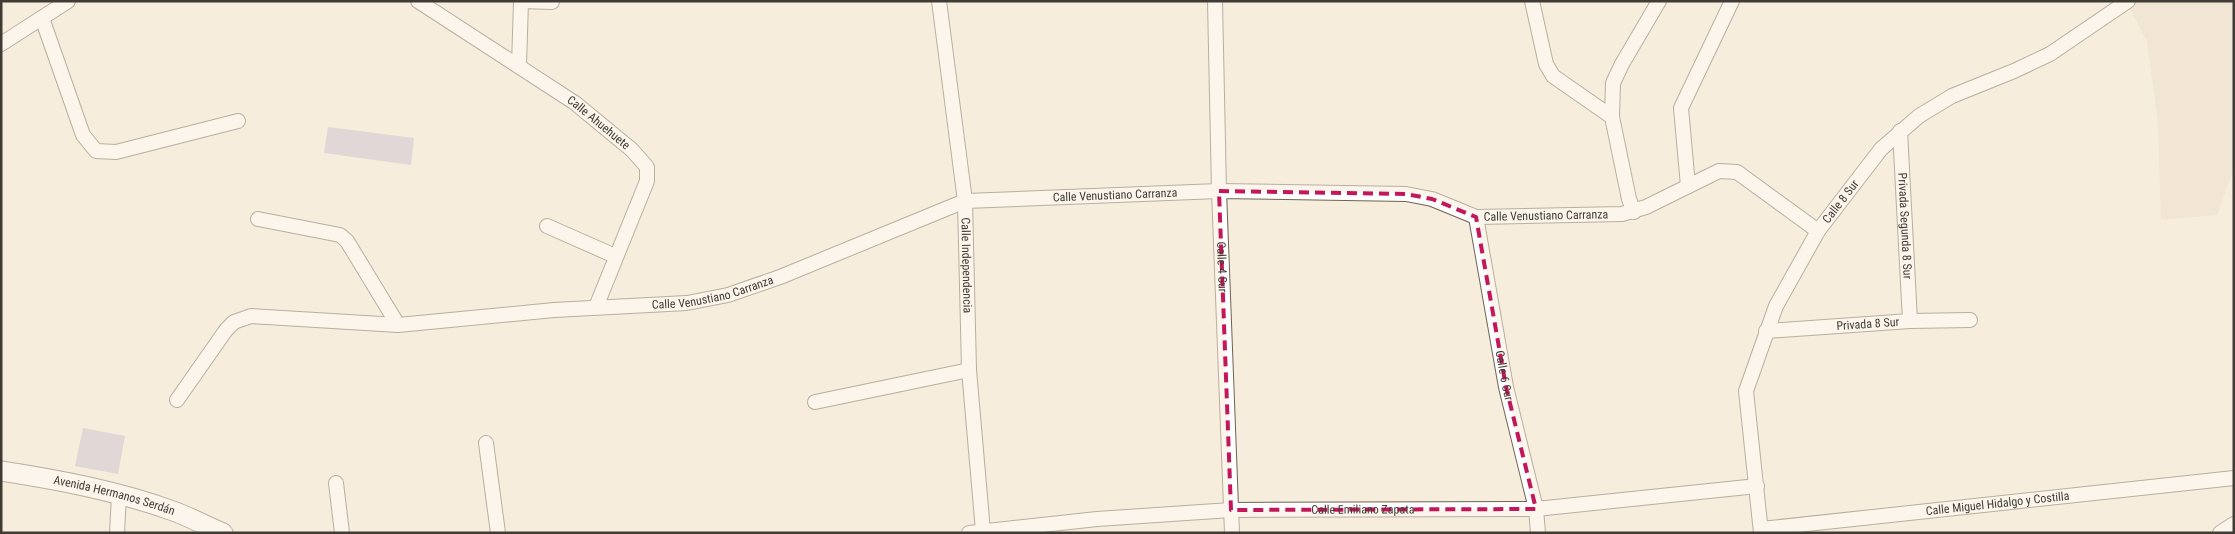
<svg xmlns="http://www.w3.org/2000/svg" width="2235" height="534" viewBox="0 0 2235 534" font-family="'Roboto Condensed',sans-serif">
	<rect width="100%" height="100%" fill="#f7eddc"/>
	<path fill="#e9dcc9" d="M2134,1h100v168l-17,46 -56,5 -3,-98 -11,-81 -18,-34z"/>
	<path fill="#c3bcce" d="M328,127l86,11 -3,27 -87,-12z
		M83,428l42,8 -7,38 -43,-8z"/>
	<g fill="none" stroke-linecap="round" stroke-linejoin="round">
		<g stroke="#6c6455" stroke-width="16">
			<g id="street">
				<path id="s1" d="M418,1l157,102 57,47 15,17v14l-51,126"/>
				<path d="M521,1l31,1"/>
				<path id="s2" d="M939,1l26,200 4,169 14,161"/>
				<path id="s3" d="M1215,1l4,190 13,342"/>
				<path d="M1532,1l14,63 7,12 59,41 17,82 5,13"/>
				<path d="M42,18l41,117 13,16 20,1 122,-31"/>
				<path d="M1,44l67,-43"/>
				<path d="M519,66l2,-65"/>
				<path d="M1612,117l1,-34 9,-19 37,-63"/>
				<path id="s4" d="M1900,131l10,190"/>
				<path d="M1688,186l-7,-78 51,-107"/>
				<path id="s5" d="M1476,217l30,170 30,122 2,24"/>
				<path d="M258,219l82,16 7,6 51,84"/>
				<path d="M547,226l68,30"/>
				<path id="s6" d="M1766,331l144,-10 60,-1"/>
				<path id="s7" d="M177,400l49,-70 8,-8 17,-6 147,9 156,-15 133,-7 41,-8 52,-18 185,-76 254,-10 187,3 26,5 44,18 146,-3 24,-7 73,-36 18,1 81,59"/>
				<path d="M815,402l154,-32"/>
				<path d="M486,443l12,90"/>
				<path d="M336,483l6,50"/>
				<path id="s8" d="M1761,529l473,-51"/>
				<path d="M117,533l2,-38"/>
				<path id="s9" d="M969,533l128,-14 134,-9 305,-1 221,-23"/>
				<path id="s10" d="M1761,533l-15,-142 30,-85 42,-75 63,-82 38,-33 33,-20 62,-25 36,-17 78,-53"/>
				<path d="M2220,533l14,-9"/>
			</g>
		</g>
		<g stroke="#6c6455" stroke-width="21">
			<g id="secondary">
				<path id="s11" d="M1,471c58,9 117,20 172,40 17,6 33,15 50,22"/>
			</g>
		</g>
		<use href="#street" stroke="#fff" stroke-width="14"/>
		<use href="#secondary" stroke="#fff" stroke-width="19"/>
	</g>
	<path d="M0 0H2235V534H0ZM1219,191l187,3 26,5 44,18 30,170 30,122 -305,1z" fill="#f7eddc" fill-opacity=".55" fill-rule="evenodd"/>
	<path fill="none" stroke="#c2185b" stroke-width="4" stroke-dasharray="10 6" stroke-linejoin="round" d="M1219,191l187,3 26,5 44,18 30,170 30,122 -305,1z"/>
	<g text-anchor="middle" stroke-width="4" stroke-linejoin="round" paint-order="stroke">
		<g font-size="12" fill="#403c35" stroke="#fff">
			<text dy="4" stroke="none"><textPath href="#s1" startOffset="218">Calle Ahuehuete</textPath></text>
			<text dy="4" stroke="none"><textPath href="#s7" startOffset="999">Calle Venustiano Carranza</textPath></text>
			<text dy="4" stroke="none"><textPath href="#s10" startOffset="356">Calle 8 Sur</textPath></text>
			<text dy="4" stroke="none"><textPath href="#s7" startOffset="1434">Calle Venustiano Carranza</textPath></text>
			<text dy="4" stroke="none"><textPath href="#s4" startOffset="95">Privada Segunda 8 Sur</textPath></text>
			<text dy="4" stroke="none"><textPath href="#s2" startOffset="266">Calle Independencia</textPath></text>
			<text dy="4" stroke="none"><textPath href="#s3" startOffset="266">Calle 4 Sur</textPath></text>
			<text dy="4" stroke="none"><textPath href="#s7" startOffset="579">Calle Venustiano Carranza</textPath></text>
			<text dy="4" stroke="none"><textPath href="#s6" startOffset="102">Privada 8 Sur</textPath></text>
			<text dy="4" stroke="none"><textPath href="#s5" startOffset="161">Calle 6 Sur</textPath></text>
			<text dy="4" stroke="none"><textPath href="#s11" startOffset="116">Avenida Hermanos Serdán</textPath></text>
			<text dy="4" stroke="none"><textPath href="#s8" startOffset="238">Calle Miguel Hidalgo y Costilla</textPath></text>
			<text dy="4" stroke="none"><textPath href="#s9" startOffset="395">Calle Emiliano Zapata</textPath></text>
		</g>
	</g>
	<rect width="2235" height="534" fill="none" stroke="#403c35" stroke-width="5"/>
</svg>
